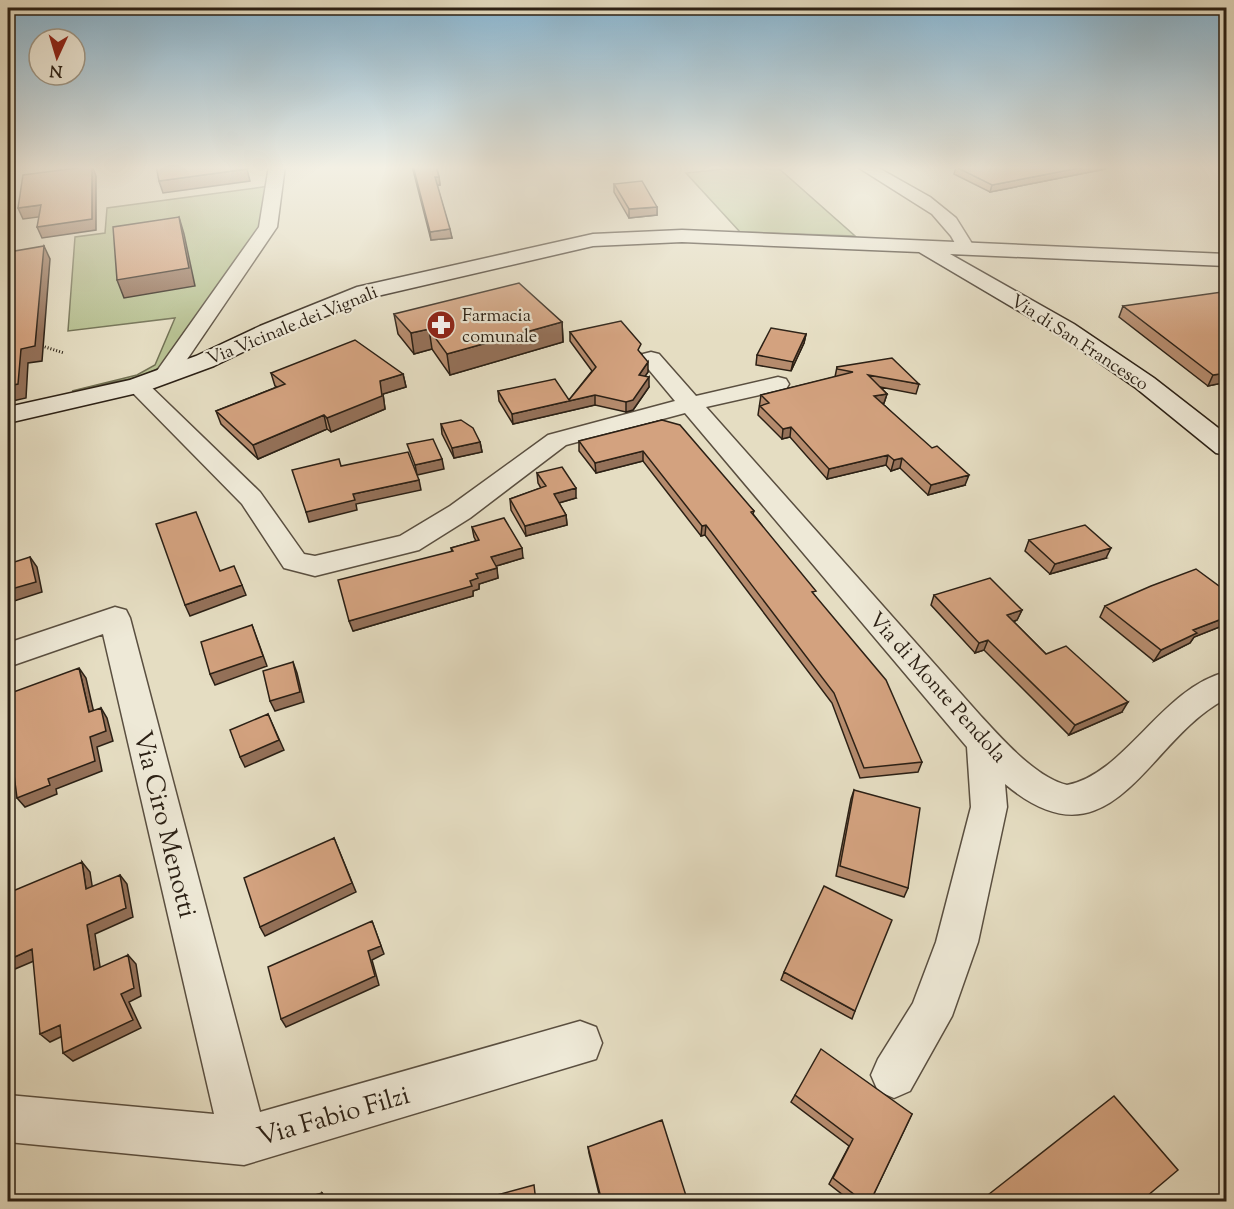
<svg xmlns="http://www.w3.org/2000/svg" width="1234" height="1209" viewBox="0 0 1234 1209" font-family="'Sorts Mill Goudy',serif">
	<rect width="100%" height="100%" fill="#e5ddc2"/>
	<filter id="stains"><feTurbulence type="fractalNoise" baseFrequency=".00333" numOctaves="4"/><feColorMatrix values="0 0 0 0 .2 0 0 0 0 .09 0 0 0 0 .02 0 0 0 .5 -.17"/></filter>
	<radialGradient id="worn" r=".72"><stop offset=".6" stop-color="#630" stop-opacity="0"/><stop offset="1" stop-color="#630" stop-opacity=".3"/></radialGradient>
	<path fill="#b7c091" stroke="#717053" stroke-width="1.5" d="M753,166h23l79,70 -115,-4 -54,-59z
		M270,186l-10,44 -91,134 -30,13 -67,14 65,-16 18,-10 20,-47 -107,13 7,-94 30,-4 2,-25z"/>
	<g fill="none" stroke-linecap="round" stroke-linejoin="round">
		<g stroke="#5a4f40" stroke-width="3">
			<path id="street" d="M269,166h16l-8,61 -104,153h-16l-3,-5 105,-148z
				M856,166h19l55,31 26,21 20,32 -3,4h-12l-10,-18 -19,-22z
				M651,352l8,2 37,42 82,-19 8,2 3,5 -3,5 -80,18 273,307c21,23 57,64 88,71 57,-10 95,-97 159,-113v27c-79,39 -113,176 -221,85l2,23 -29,135 -26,74 -42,75 -16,7 -16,-7 -7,-16 7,-16 35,-56 23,-61 35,-135 -4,-60 -282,-334 -119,32 -96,73 -51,32 -104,26 -31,-8 -42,-64 -116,-118 3,-5h16l115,111 44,62 11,2 85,-20 50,-30 98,-71 127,-34 -35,-42 3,-5z
				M115,607l11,3 4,8 130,494 320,-91 16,6 6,16 -6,16 -352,106 -236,-23v-47l206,19 -111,-480 -95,33v-24z"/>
		</g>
		<g stroke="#2b2015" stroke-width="3">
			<path id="secondary" d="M682,230l544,24v12l-276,-12 124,70 80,54 72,56v21l-10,-2 -80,-65 -78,-54 -139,-82 -237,-10 -89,4 -220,51 -97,39 -62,30 -68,25 -138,32v-16l122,-27 66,-24 64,-30 97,-39 236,-53z"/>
		</g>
		<path stroke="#2b2015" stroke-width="3" stroke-dasharray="1 2" stroke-linecap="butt" d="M39,345l25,8"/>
		<use href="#street" fill="#eee9d7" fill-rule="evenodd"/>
		<use href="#secondary" fill="#eee9d7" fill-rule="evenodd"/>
	</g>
	<path fill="#b58b6d" stroke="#2b2015" stroke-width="1.5" d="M412,166h24l3,11 1,8h-3l15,53 -21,2z
		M962,166h144l-1,3 -115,23 -36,-18 2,-7z
		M614,184l43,23v8l-28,3 -15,-26z
		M1123,306l104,76 -19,4 -89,-69z
		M394,314l168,8 1,20 -113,33 -18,-26 -18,5 -16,-20z
		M570,332l71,21 7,19 -3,4 4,11 -16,23 -7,2 -31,-7 -82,19 -14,-23 -1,-10 71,9 23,-29 -22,-30z
		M806,334l-2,9 -13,28 -35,-6 1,-10z
		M837,367l82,17 -3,10 -36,-7 7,7 -3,9 -1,1 82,81 -37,10 -28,-27 -9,3 -5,-6 -59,14 -37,-42 -8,2 -24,-24 3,-20 74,-18z
		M271,373l132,1 3,13 -23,7 2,15 -54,23 -4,-3 -69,30 -37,-35 -5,-13 61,-24 -2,-1z
		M662,420l92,91 -1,3 62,82 107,166 -4,10 -58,6 -28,-75 -127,-168 -4,1 -58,-75 -47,12 -17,-22v-10z
		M441,424l39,18 2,10 -28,6 -12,-24z
		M537,473l39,25 -17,5 7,12 1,10 -41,11 -15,-26 -1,-11 31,-11 -3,-5z
		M472,527l51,31 -27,8 2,12 -19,6v5l-6,2v5l-120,35 99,-79 -1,-4 25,-7 -2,-4z
		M1029,540l77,18 -56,16 -25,-23z
		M1227,592v32l-33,13 -4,6 -36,18 -54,-44 5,-11z
		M934,595l88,15 -5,10 -3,2 32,32 76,58 -53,23 -85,-85 -9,3 -44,-48z
		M854,790l54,98 -4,9 -68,-21 15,-77z
		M784,972l71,39 -3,8 -71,-39z
		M795,1095l117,19 -42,88h-18l-23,-18 20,-38 -58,-44z
		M588,1147l100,55h-87l-12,-49z"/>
	<path fill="#947159" stroke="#2b2015" stroke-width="1.5" d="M92,166l4,10v54l-54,8 -5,-11z
		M1089,166h17l-1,3 -115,23 2,-7z
		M247,169l3,12 -87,12 -4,-12z
		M435,177h4l1,8h-4z
		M41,205l5,11 -23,3 -5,-11z
		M657,207v8l-28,3v-9z
		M179,217l5,17 11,52 -71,12 -7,-18z
		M450,229l2,9 -21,2 -1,-8z
		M44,246l6,13 -8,102 -14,2 -2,35 -18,4v-16l13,-37z
		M562,322l1,20 -113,33 -3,-21z
		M429,329l3,20 -18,5 -3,-21z
		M806,334l-2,9 -13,28 2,-9z
		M648,362v10l-9,13v-10z
		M1227,373v9l-19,4 5,-11z
		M403,374l3,13 -23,7 2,15 -54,23 -4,-14 53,-37z
		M649,377v10l-16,23 -7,2v-10z
		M887,394l-3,9 -12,3 2,-10z
		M595,395v10l-82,19 -1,-10z
		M324,415l3,14 -69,30 -5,-14z
		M791,427l-1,10 -8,2 1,-10z
		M480,442l2,10 -28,6 -2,-10z
		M643,451v10l-47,12 -1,-10z
		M888,455l-2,10 -59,14 2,-10z
		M902,458l-2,10 -9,3 3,-11z
		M442,459l2,10 -27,6 -2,-10z
		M969,475l-4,10 -37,10 3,-10z
		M419,480l2,10 -65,14 1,6 -48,12 -3,-10 47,-18z
		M576,488v10l-21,6 -1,-10z
		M566,515l1,10 -41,11 -1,-10z
		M706,525l-1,10 -4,1 1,-10z
		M522,548l1,10 -30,9 -2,-10z
		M1111,548l-5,10 -56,16 5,-10z
		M30,557l7,10 5,25 -34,11v-13z
		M497,568l1,10 -19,6v5l-6,2v5l-120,35 -4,-10 121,-40 6,-7z
		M242,585l4,10 -56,21 -5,-11z
		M1022,610l-5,10 -14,5 4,-10z
		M1227,617v7l-33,13 -4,6 -36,18 7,-11 32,-20z
		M252,625l15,41 -52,19 -5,-11z
		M988,640l-4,10 -9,3 4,-10z
		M293,662l4,11 7,29 -29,9 -5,-10z
		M79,668l7,10 10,44 -7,-10z
		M1128,702l-6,10 -53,23 6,-10z
		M101,708l6,10 6,23 -16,6 5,24 -46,18 1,5 -32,13 -8,-9 31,-19 42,-42z
		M268,714l16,36 -39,17 -5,-10z
		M334,838l22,54 -91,44 -5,-9z
		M82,862l8,10 4,26 -8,-9z
		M120,875l7,9 6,33 -38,17 7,45 -8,-9 -7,-45z
		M372,921l12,33 -12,6 7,25 -93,42 -5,-8 87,-68z
		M32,949l9,9 -26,11 -7,-7v-2z
		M128,955l8,9 5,32 -12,6 12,26 -68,33 -10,-8 58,-59z
		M60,1025l9,8 -19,9 -10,-8z
		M322,1193l5,6v3h-5z"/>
	<path fill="#d3a27f" stroke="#2b2015" stroke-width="1.5" d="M92,166v53l-55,8 4,-22 -23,3 5,-33z
		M156,166h89l2,3 -88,12z
		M413,166h23l3,11h-4l15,52 -20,3z
		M962,166h127l-97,19 -36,-18z
		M642,181l15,26 -28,2 -15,-25z
		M179,217l10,51 -72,12 -4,-53z
		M44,246l-9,100 -14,3 -3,35 -10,2v-127l1,-7z
		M519,283l43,39 -115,32 -18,-25 -18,4 -17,-19z
		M1222,292l5,3v78l-14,2 -90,-69z
		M621,321l20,23 -3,6 10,12 -9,13 10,2 -16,23 -7,2 -31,-7 -83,19 -14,-23 57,-12 14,21 27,-33 -26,-35z
		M771,328l35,6 -13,28 -36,-7z
		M355,340l48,34 -23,7 2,15 -55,22 -3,-3 -71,30 -37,-34 69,-27 -14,-11z
		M892,358l27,26 -51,-9 19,19 -13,2 58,52 5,-2 32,29 -38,10 -29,-27 -8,2 -6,-5 -59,14 -38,-42 -8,2 -23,-23 9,-3 -8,-8 92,-23 -16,-3v-2z
		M461,420l12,8 7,14 -28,6 -11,-24z
		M662,420l18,5 74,86 -3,1 65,79 -4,1 74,88 36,82 -58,6 -30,-75 -128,-168 -4,1 -59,-75 -48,12 -16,-22z
		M433,439l9,20 -27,6 -8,-21z
		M408,452l11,28 -66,14 2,6 -49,12 -14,-42 47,-11 2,7z
		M562,467l14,21 -22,6 12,21 -41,11 -15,-27 36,-13 -9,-13z
		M196,512l24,59 14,-5 8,19 -57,20 -29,-81z
		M504,518l18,30 -31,9 6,11 -21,6 2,4 -8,3 2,5 -123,35 -11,-41 115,-29 -2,-3 28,-8 -7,-13z
		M1085,525l26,23 -56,16 -26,-24z
		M30,557l6,25 -28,8v-26z
		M1196,569l31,23v25l-34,13 4,3 -36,17 -56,-44 46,-20z
		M990,578l32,32 -15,5 39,39 20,-8 62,56 -53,23 -87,-85 -9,3 -45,-48z
		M252,625l11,31 -53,18 -9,-32z
		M293,662l7,30 -30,9 -7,-30z
		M79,668l10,44 12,-4 5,23 -16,6 5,24 -47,18 2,6 -33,13 -9,-70v-34z
		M268,714l11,26 -39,17 -10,-27z
		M854,790l66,18 -12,80 -68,-22z
		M334,838l18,45 -92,44 -16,-49z
		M82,862l4,27 34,-14 6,33 -39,17 7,45 34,-15 6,33 -13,6 12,26 -70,33 -3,-28 -20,9 -8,-85 -24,11v-67z
		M824,886l68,34 -37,91 -71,-39z
		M372,921l9,25 -13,5 7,25 -94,43 -13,-52z
		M821,1049l91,65 -42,88h-6l-31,-24 20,-39 -58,-44z
		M1114,1096l64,74 -38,32h-161z
		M662,1120l26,82h-86l-14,-55z
		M534,1185l2,17h-65z
		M322,1193v9h-32z"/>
	<linearGradient id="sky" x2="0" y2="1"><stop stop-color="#87b7d5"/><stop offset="0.5" stop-color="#f3f0e4"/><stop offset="1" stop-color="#f3f0e4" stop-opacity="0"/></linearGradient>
	<rect width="1234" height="335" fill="url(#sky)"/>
	<defs>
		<g id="pharmacy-disc" transform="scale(1.5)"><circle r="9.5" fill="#8f2418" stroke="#eee9d7"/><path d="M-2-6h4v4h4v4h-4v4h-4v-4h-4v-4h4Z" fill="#fff"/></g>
	</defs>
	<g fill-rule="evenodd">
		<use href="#pharmacy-disc" x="441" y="325"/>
	</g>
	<g text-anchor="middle" stroke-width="4.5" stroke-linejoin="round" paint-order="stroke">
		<g font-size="18" fill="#2b2015" stroke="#eee9d7" text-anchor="start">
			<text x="462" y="321">Farmacia<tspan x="462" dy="21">comunale</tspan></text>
		</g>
		<g font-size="18" fill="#2b2015" stroke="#eee9d7">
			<text transform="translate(292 325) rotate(-22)" y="6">Via Vicinale dei Vignali</text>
			<text transform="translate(1080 342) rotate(33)" y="6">Via di San Francesco</text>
		</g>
		<g font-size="21" fill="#2b2015" stroke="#eee9d7">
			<text transform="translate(938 687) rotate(48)" y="7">Via di Monte Pendola</text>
		</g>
		<g font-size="26" fill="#2b2015" stroke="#eee9d7">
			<text transform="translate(166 824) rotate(76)" y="9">Via Ciro Menotti</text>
			<text transform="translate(333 1115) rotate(-16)" y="9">Via Fabio Filzi</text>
		</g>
	</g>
	<rect width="1234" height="1209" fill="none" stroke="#e5ddc2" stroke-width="30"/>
	<rect x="9" y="9" width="1216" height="1191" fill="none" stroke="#2b2015" stroke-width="3"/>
	<rect x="15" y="15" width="1204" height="1179" fill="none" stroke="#2b2015" stroke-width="1.5"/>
	<g transform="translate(57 57) rotate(184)"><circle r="28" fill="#eee9d7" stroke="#a09989" stroke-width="1.5"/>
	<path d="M0-4.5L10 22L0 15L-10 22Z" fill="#8f2418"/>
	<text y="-9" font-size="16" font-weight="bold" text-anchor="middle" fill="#2b2015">N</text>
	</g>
	<rect width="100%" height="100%" filter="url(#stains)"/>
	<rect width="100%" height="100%" fill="url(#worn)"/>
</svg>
